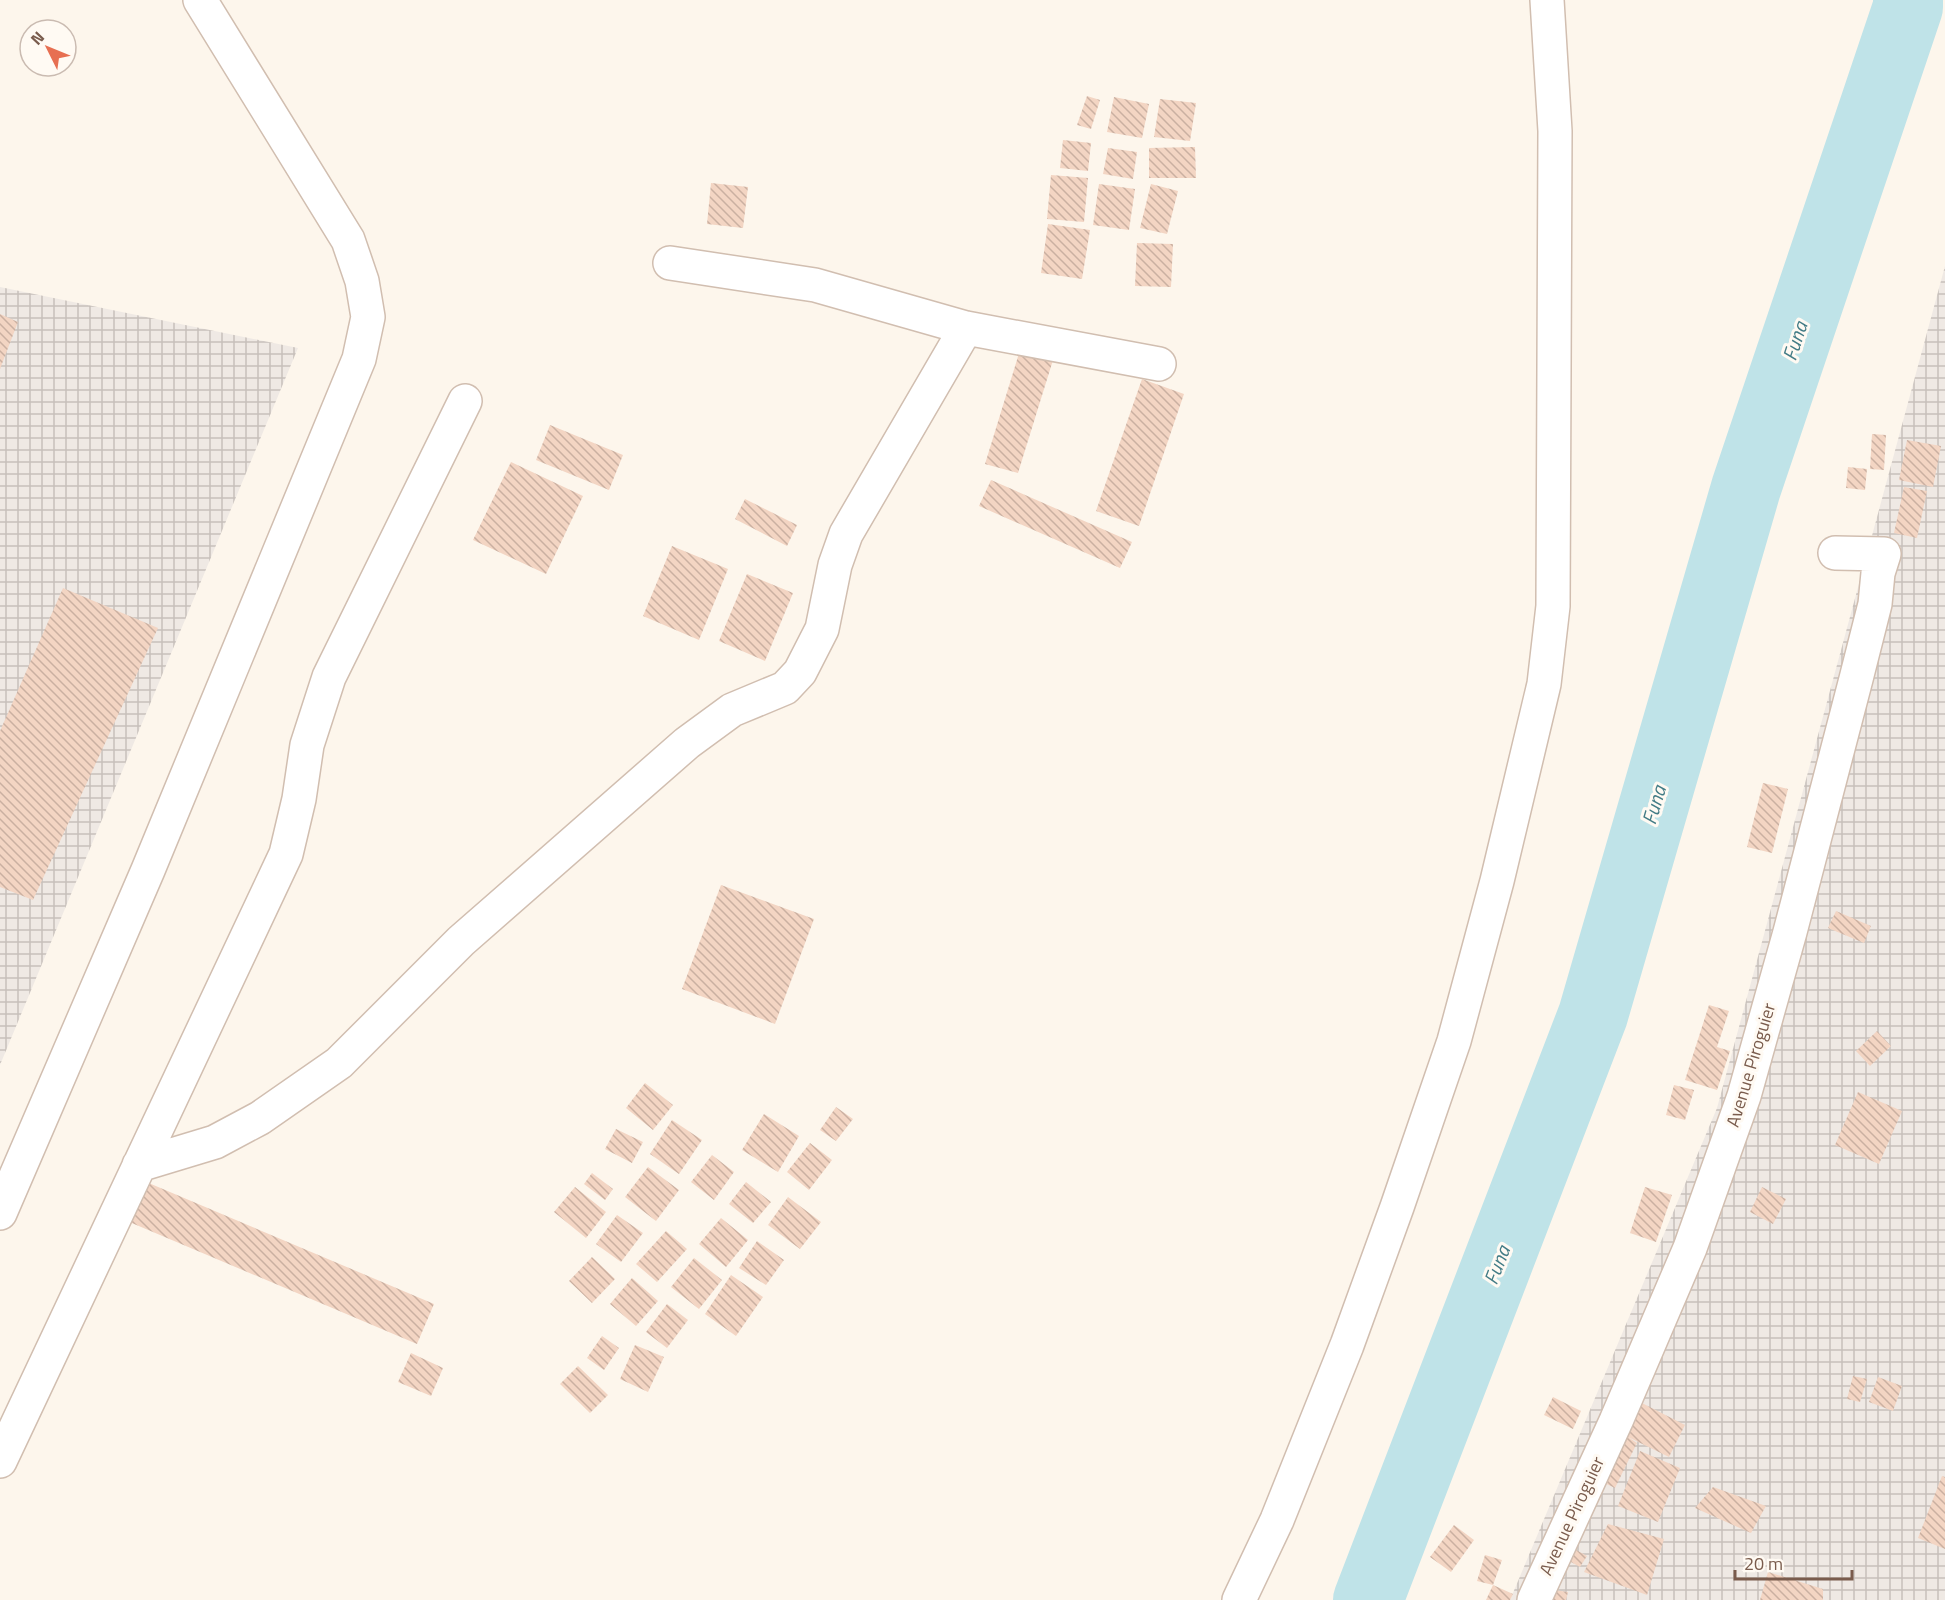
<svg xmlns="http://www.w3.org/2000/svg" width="1945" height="1600" viewBox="0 0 1945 1600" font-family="'Titillium Web',sans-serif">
	<defs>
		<pattern id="industrial-grid" width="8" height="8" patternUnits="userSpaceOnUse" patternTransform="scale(1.5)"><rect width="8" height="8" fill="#efe9e4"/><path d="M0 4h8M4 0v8" fill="none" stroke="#c7c0bb"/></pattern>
		<pattern id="building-back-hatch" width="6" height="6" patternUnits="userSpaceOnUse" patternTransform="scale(1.5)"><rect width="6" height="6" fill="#f3d5c3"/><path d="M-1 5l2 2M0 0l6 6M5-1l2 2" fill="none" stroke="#cab0a1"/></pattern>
	</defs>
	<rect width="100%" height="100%" fill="#fdf6ec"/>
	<path fill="url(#industrial-grid)" d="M1945,266v1334h-435l207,-492z
		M0,287l298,61 -298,717z"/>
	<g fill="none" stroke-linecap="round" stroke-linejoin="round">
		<path stroke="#bfe3e8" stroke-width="70" d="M1368,1600l225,-585 153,-527 162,-481v-7"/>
	</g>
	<path fill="url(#building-back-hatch)" d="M1087,96l13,4 -9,29 -14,-4z
		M1114,97l35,7 -7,34 -35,-6z
		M1160,99l36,4 -6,38 -36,-4z
		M1063,140l28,3 -3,28 -28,-3z
		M1195,147l1,31h-47v-30z
		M1108,148l29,4 -4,27 -30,-5z
		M1051,175l37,3 -4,44 -37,-3z
		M711,183l37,4 -5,41 -36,-4z
		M1099,184l36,5 -6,41 -36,-5z
		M1151,184l27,7 -11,43 -27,-6z
		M1048,224l42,6 -8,49 -41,-6z
		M1137,243l36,1 -2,43 -36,-1z
		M0,314l18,8 -18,47z
		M1020,350l33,10 -35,113 -33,-9z
		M1142,379l42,15 -45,132 -43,-15z
		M550,425l73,30 -14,35 -73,-30z
		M1872,434l14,1 -2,35 -14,-1z
		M1907,440l34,6 -8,41 -34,-7z
		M511,462l72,34 -37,78 -73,-34z
		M1848,467l19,2 -2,21 -19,-2z
		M991,480l141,62 -12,26 -141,-62z
		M1904,487l23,4 -10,47 -23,-5z
		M745,499l52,26 -10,21 -52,-27z
		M672,546l56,23 -29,71 -56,-24z
		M747,574l46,19 -28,68 -46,-20z
		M63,588l95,40 -125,272 -33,-13v-156z
		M1763,783l25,6 -16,64 -25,-6z
		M721,885l93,34 -39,105 -93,-35z
		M1836,911l35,15 -7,17 -36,-15z
		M1709,1005l20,6 -12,36 13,4 -13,39 -32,-10z
		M1877,1031l14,15 -21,20 -14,-15z
		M645,1083l28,22 -20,25 -27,-22z
		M1674,1085l20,5 -9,30 -19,-5z
		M1858,1092l44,19 -23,53 -44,-19z
		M836,1107l17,12 -17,22 -16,-11z
		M764,1114l35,22 -21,36 -36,-22z
		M672,1120l30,20 -23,34 -29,-20z
		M616,1129l27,13 -11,21 -27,-14z
		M810,1143l22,17 -23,30 -22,-18z
		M712,1155l22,17 -20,28 -23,-18z
		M648,1167l31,23 -23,31 -31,-24z
		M592,1173l21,16 -8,11 -21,-16z
		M144,1181l290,123 -17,40 -290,-123z
		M746,1182l25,20 -18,21 -24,-19z
		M575,1187l31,25 -20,26 -32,-26z
		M1645,1187l27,8 -16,47 -26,-9z
		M1762,1187l24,12 -13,25 -23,-12z
		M788,1197l33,25 -21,27 -32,-24z
		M617,1215l26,18 -22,29 -25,-18z
		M721,1218l27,22 -22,27 -27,-23z
		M666,1231l21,18 -30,33 -21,-18z
		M757,1241l27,19 -18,25 -27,-17z
		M592,1257l23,22 -23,24 -23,-22z
		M694,1258l28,22 -23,29 -28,-22z
		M731,1275l32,22 -27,39 -31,-22z
		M632,1278l26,23 -22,25 -26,-22z
		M667,1304l21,16 -21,28 -21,-16z
		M602,1336l17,12 -15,22 -17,-12z
		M635,1345l29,12 -16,35 -28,-13z
		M411,1353l32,15 -12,28 -33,-14z
		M578,1366l30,29 -18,18 -30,-29z
		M1853,1376l14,3 -7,23 -13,-3z
		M1878,1377l24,9 -9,25 -24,-9z
		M1553,1397l28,14 -8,18 -29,-14z
		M1640,1402l45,23 -16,32 -41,-20 9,6 -22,45 -15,-7z
		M1640,1451l40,17 -22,54 -40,-16z
		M1942,1476l3,1v72l-27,-11z
		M1713,1487l53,19 -15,27 -56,-25z
		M1608,1524l56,15 -17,56 -63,-23z
		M1454,1525l20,15 -23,32 -21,-15z
		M1569,1546l18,10 -7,11 -18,-10z
		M1485,1555l17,5 -9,25 -16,-4z
		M1768,1572l55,17v11h-63z
		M1493,1585l20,9 -3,6h-24z
		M1554,1590l14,2 -2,8h-13z"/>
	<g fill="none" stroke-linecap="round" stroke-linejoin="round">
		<g stroke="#d1beb0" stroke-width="36">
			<path id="minor" d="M670,263l145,22 151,43 193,36
				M139,1165l76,-23 45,-24 79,-55 122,-122 226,-198 45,-33 53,-22 15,-16 22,-43 13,-64 11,-31 120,-206
				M0,1213l148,-343 211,-511 9,-42 -6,-36 -14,-41 -148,-240
				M0,1461l286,-607 13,-55 8,-54 22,-68 136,-276
				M1239,1600l38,-80 70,-175 50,-138 57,-166 43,-160 47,-197 9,-78 2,-475 -8,-131
				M1534,1600l82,-179 74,-173 54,-152 46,-164 66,-253 19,-75 3,-31 6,-19 -49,-1"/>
		</g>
		<use href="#minor" stroke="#fff" stroke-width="33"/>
	</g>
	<g text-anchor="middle" stroke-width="6" stroke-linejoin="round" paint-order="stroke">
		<g font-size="18" fill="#7a5c4d" stroke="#fffaf3">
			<text transform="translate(1751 1065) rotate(-73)" y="6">Avenue Piroguier</text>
			<text transform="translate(1572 1516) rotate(-65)" y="6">Avenue Piroguier</text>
		</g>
		<g font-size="20" font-style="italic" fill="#437c86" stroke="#fffaf3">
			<text transform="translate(1795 341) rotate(-72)" y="7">Funa</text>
			<text transform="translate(1654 805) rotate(-74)" y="7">Funa</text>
			<text transform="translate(1497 1265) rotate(-69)" y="7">Funa</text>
		</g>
	</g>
	<g transform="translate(48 48) rotate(313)"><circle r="28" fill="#fffaf3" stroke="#cabbb1" stroke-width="1.5"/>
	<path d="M0-4.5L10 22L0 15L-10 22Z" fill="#e76f51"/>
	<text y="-9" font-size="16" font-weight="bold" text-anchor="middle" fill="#7a5c4d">N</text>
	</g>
	<path d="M1735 1570v9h117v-9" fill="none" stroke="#7a5c4d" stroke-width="3"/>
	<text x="1744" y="1570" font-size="18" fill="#7a5c4d" stroke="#fffaf3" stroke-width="4.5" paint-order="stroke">20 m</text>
</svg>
